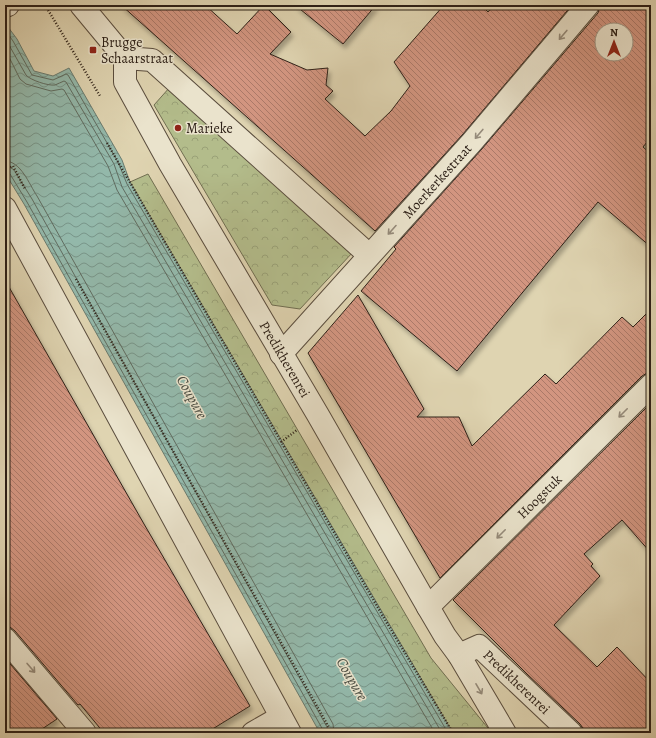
<svg xmlns="http://www.w3.org/2000/svg" width="656" height="738" viewBox="0 0 656 738" font-family="Alegreya,serif">
	<defs>
		<pattern id="forest-crowns" width="20" height="18" patternUnits="userSpaceOnUse"><rect width="20" height="18" fill="#b3bc8b"/><path d="M2 6a3 3 0 1 1 6 0M12 15a3 3 0 1 1 6 0" fill="none" stroke="#9aa177"/></pattern>
		<pattern id="water-waves" width="16" height="10" patternUnits="userSpaceOnUse"><rect width="16" height="10" fill="#93b8aa"/><path d="M0 5q4-4 8 0t8 0" fill="none" stroke="#789589"/></pattern>
		<pattern id="building-back-hatch" width="6" height="6" patternUnits="userSpaceOnUse"><rect width="6" height="6" fill="#d29580"/><path d="M-1 5l2 2M0 0l6 6M5-1l2 2" fill="none" stroke="#ab7968"/></pattern>
		<filter id="shadow"><feDropShadow dx="2.5" dy="4.5" stdDeviation="2" flood-color="#0004"/></filter>
	</defs>
	<rect width="100%" height="100%" fill="#dfd4b1"/>
	<filter id="stains"><feTurbulence type="fractalNoise" baseFrequency=".005" numOctaves="4"/><feColorMatrix values="0 0 0 0 .2 0 0 0 0 .09 0 0 0 0 .02 0 0 0 .5 -.17"/></filter>
	<radialGradient id="worn" r=".72"><stop offset=".6" stop-color="#630" stop-opacity="0"/><stop offset="1" stop-color="#630" stop-opacity=".3"/></radialGradient>
	<path fill="url(#forest-crowns)" stroke="#706e51" d="M170,87l183,165 -53,57 -28,-4 -118,-200z
		M148,174l283,484 61,75h-39l-323,-551z"/>
	<path fill="url(#water-waves)" stroke="#6a7b6f" d="M5,23l12,16 17,32 19,5 16,-8 53,92 8,22 323,551h-133l-296,-529 -19,-31z"/>
	<g fill="none" stroke-linecap="round" stroke-linejoin="round">
		<path stroke="#606c60" stroke-width="1" d="M5,30l8,11 19,34 21,5 13,-6 2,1 50,87 9,22 321,549
			M5,38l21,37c4,5 22,11 29,10 3,-1 6,-3 9,-4l2,1 48,82 8,23 320,546
			M5,49l15,30 6,5 25,7 11,-2 2,1 44,76 9,24 318,543
			M5,161c16,0 24,23 32,35l296,528 1,9
			M5,167h5l4,3 18,29 295,528 1,6
			M5,172l5,2 17,28 296,528v3"/>
	</g>
	<path fill="url(#building-back-hatch)" stroke="#2d2017" fill-rule="evenodd" filter="url(#shadow)" d="M121,5h84l32,29 27,-29 27,27 -21,22 37,16 21,-2 -2,17 7,6 -8,8 40,37 26,-25 19,-25 -16,-24 50,-57h37l7,7 6,-7h78l-109,129 -88,97z
		M295,5h81l-33,39z
		M600,5h51v132l-8,10 8,7v93l-53,-45 -141,169 -96,-80 35,-42 -2,-2 87,-97 117,-137zM602,30h24v24h-24z
		M5,280l139,244 106,182 -44,27h-102l-24,-29 -2,1 -63,-74 -5,-4h-5z
		M358,295l66,114 -7,8h42l13,29 73,-72 11,10 66,-67 11,10 18,-18v64h-4l-5,3 -202,202 -132,-225z
		M651,403v150l-29,-33 -38,34 9,10 -2,2 9,10 -46,49 43,42 20,-20 34,36v50h-65l-6,-9 -53,-50 -74,-74z
		M5,658l52,61 -21,14h-31z"/>
	<g fill="none" stroke-linecap="round" stroke-linejoin="round">
		<g stroke="#5a4d3e" stroke-width="24">
			<g id="minor">
				<path id="s1" d="M81,5l44,53v24l45,82 148,251 110,192 17,29 14,19 46,78"/>
				<path d="M5,6l3,-1"/>
				<path d="M125,58l27,2 217,195"/>
				<path d="M5,208l285,525"/>
				<path id="s2" d="M281,354l191,-212 116,-137"/>
				<path id="s3" d="M428,607l223,-222"/>
				<path d="M5,639l80,94"/>
				<path id="s4" d="M459,655l20,-9 92,87"/>
				<path d="M253,733l28,-16"/>
			</g>
		</g>
		<path stroke="#2d2017" stroke-width="2.5" stroke-dasharray="1 2" stroke-linecap="butt" d="M45,5l55,91
			M107,143l277,475 69,115
			M5,170l8,-4 12,23
			M76,279l256,454
			M281,442l16,-12"/>
		<use href="#minor" stroke="#eae3cc" stroke-width="22"/>
	</g>
	<defs><path id="oneway-shaft" d="M-6 0H5M1.5-3L5.5 0L1.5 3" fill="none" stroke-width="1.6" stroke-linecap="round" stroke-linejoin="round"/></defs>
	<g stroke="#958b7b">
		<use href="#oneway-shaft" transform="translate(563 35) rotate(130)"/>
		<use href="#oneway-shaft" transform="translate(479 134) rotate(130)"/>
		<use href="#oneway-shaft" transform="translate(392 230) rotate(132)"/>
		<use href="#oneway-shaft" transform="translate(623 413) rotate(135)"/>
		<use href="#oneway-shaft" transform="translate(501 534) rotate(135)"/>
		<use href="#oneway-shaft" transform="translate(31 668) rotate(49)"/>
		<use href="#oneway-shaft" transform="translate(479 689) rotate(60)"/>
	</g>
	<g fill="#8f2418" stroke="#eae3cc" stroke-width="1.5">
		<rect x="89" y="46" width="8" height="8" rx="2"/>
		<circle cx="178" cy="128" r="4"/>
	</g>
	<g text-anchor="middle" stroke-width="3" stroke-linejoin="round" paint-order="stroke">
		<g font-size="14" fill="#2d2017" stroke="#eae3cc" text-anchor="start">
			<text x="101" y="47">Brugge<tspan x="101" dy="16">Schaarstraat</tspan></text>
			<text x="186" y="133">Marieke</text>
		</g>
		<g font-size="14" fill="#2d2017" stroke="#eae3cc">
			<text dy="5" stroke="none"><textPath href="#s2" startOffset="233">Moerkerkestraat</textPath></text>
			<text dy="5" stroke="none"><textPath href="#s1" startOffset="413">Predikherenrei</textPath></text>
			<text dy="5" stroke="none"><textPath href="#s3" startOffset="157">Hoogstuk</textPath></text>
			<text dy="5" stroke="none"><textPath href="#s4" startOffset="74">Predikherenrei</textPath></text>
		</g>
		<g font-size="15" font-style="italic" fill="#4c4e43" stroke="#eae3cc">
			<text transform="translate(192 397) rotate(61)" y="5">Coupure</text>
			<text transform="translate(352 679) rotate(60)" y="5">Coupure</text>
		</g>
	</g>
	<rect width="656" height="738" fill="none" stroke="#dfd4b1" stroke-width="20"/>
	<rect x="6" y="6" width="644" height="726" fill="none" stroke="#2d2017" stroke-width="2"/>
	<rect x="10" y="10" width="636" height="718" fill="none" stroke="#2d2017"/>
	<g transform="translate(614 42)"><circle r="19" fill="#eae3cc" stroke="#9e9584"/>
	<path d="M0-3L7 15L0 10L-7 15Z" fill="#8f2418"/>
	<text y="-6" font-size="11" font-weight="bold" text-anchor="middle" fill="#2d2017">N</text>
	</g>
	<rect width="100%" height="100%" filter="url(#stains)"/>
	<rect width="100%" height="100%" fill="url(#worn)"/>
</svg>
